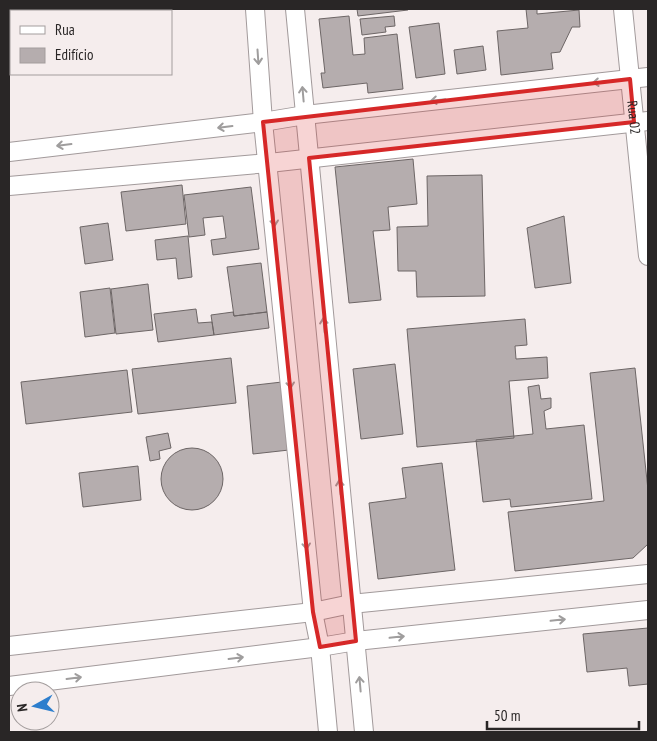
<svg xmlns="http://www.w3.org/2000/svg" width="657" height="741" viewBox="0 0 657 741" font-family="'PT Sans Narrow',sans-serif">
	<rect width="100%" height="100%" fill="#f5eded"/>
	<path fill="#b5adae" stroke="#6d6666" d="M357,9h51v1l-50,6z
		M526,9h11v5l42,-4 1,17h-8l-12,25 -9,1 2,16 -52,6 -4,-44 31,-3z
		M349,16l4,39 12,-1 -1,-16 33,-4 6,55 -35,4 -1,-10 -44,5 -2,-15h4l-6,-54z
		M394,16l1,10 -10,1 1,5 -24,3 -2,-16z
		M439,23l6,51 -29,4 -7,-51z
		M483,46l3,24 -29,4 -3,-24z
		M413,159l4,45 -29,3 2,23 -17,1 8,69 -32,3 -14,-136z
		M482,175l3,121 -68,1 -1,-26h-18l-1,-44 31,-1 -1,-50z
		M182,185l4,39 -60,7 -5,-39z
		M251,187l8,62 -46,6 -2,-15 15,-2 -3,-22 -20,2 2,17 -16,2 -5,-42z
		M564,216l7,67 -36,5 -8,-60z
		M108,223l5,37 -28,4 -5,-37z
		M188,236l4,41 -14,2 -2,-21 -19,2 -2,-20z
		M261,263l6,49 -33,4 -7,-49z
		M148,284l5,46 -37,4 -5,-45z
		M110,288l5,45 -30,4 -5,-45z
		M196,309l2,14 14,-1 2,13 -56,7 -4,-28z
		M233,312l1,4 33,-4 2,16 -55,7 -3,-20z
		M525,319l2,26 -12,1 1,13 31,-2 1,21 -39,3 5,57 -97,9 -10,-118z
		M231,358l5,45 -98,11 -6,-45z
		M395,364l8,70 -42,5 -8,-70z
		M635,368l13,122v54l-15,14 -118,13 -7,-59 96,-11 -14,-128z
		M127,370l5,42 -106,12 -5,-42z
		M282,382l7,68 -36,4 -6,-68z
		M539,385l2,14 10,-1v10l-7,3 2,18 38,-4 8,74 -81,8 -1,-8 -27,3 -7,-62 57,-6 -5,-47z
		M168,433l3,15 -12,3 1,8 -10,2 -4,-24z
		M161 479a31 31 0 1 1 62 0a31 31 0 1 1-62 0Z
		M442,463l13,107 -77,9 -9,-76 37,-5 -4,-30z
		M138,466l3,34 -58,7 -4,-34z
		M648,628v56l-19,2 -2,-18 -40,4 -4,-38z"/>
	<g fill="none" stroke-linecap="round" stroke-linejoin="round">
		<g stroke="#a29a9b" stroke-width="20">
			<g id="minor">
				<path d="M255,9l8,113 50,490 7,35 8,85"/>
				<path d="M295,9l69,723"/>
				<path id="s1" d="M623,9l25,247"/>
				<path d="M9,152l254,-30 42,-7 343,-38"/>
				<path d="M9,186l260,-23 379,-42"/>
				<path d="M9,646l304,-34 38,-8 297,-30"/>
				<path d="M9,686l311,-39 36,-6 292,-31"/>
			</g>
		</g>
		<use href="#minor" stroke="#fff" stroke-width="18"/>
	</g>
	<defs><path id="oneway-shaft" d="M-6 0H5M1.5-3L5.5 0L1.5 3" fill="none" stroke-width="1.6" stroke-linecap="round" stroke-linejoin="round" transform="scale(1.25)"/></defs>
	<g stroke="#9f9d9d">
		<use href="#oneway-shaft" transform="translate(258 57) rotate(86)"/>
		<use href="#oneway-shaft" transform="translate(600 82) rotate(174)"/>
		<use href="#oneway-shaft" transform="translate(303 94) rotate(-95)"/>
		<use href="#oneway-shaft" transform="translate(438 100) rotate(174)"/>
		<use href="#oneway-shaft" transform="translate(225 127) rotate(173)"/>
		<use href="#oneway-shaft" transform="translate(64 145) rotate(173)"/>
		<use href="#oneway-shaft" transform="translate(274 219) rotate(84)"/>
		<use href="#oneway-shaft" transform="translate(324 325) rotate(-95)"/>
		<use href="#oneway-shaft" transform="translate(290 381) rotate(84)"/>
		<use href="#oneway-shaft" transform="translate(340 487) rotate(-95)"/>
		<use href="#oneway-shaft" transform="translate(306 542) rotate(84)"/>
		<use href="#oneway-shaft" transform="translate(558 620) rotate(-6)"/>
		<use href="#oneway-shaft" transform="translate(397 637) rotate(-6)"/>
		<use href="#oneway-shaft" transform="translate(236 658) rotate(-7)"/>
		<use href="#oneway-shaft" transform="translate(74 678) rotate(-7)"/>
		<use href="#oneway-shaft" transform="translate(360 684) rotate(-95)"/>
	</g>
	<path fill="#d62828" fill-opacity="0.2" stroke="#d62828" stroke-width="4" stroke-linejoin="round" d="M630,79l4,43 -325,36 47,483 -36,6 -7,-35 -50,-490z"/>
	<g text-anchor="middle" stroke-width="4.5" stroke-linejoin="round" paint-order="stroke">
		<g font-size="14" fill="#292626" stroke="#f5eded">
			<text dy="5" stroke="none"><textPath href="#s1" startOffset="109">Rua 02</textPath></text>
		</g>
	</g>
	<rect width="657" height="741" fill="none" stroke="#292626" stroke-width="20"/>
	<rect x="10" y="10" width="162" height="65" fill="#f5eded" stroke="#a39d9d"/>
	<rect x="20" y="26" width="25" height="8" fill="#ffffff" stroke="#a39d9d"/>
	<text x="55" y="35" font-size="15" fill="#292626">Rua</text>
	<rect x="20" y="48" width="25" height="15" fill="#b5adae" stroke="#a39d9d"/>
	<text x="55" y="60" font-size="15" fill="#292626">Edifício</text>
	<g transform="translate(35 706) rotate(262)"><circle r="24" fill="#f5eded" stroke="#a39d9d"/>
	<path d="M0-4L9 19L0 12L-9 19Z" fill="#2d7ecd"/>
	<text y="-8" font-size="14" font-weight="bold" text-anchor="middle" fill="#292626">N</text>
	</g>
	<path d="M487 721v8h152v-8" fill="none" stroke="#292626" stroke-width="2.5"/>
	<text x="494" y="721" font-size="15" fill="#292626" stroke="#f5eded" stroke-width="4" paint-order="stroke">50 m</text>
</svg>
